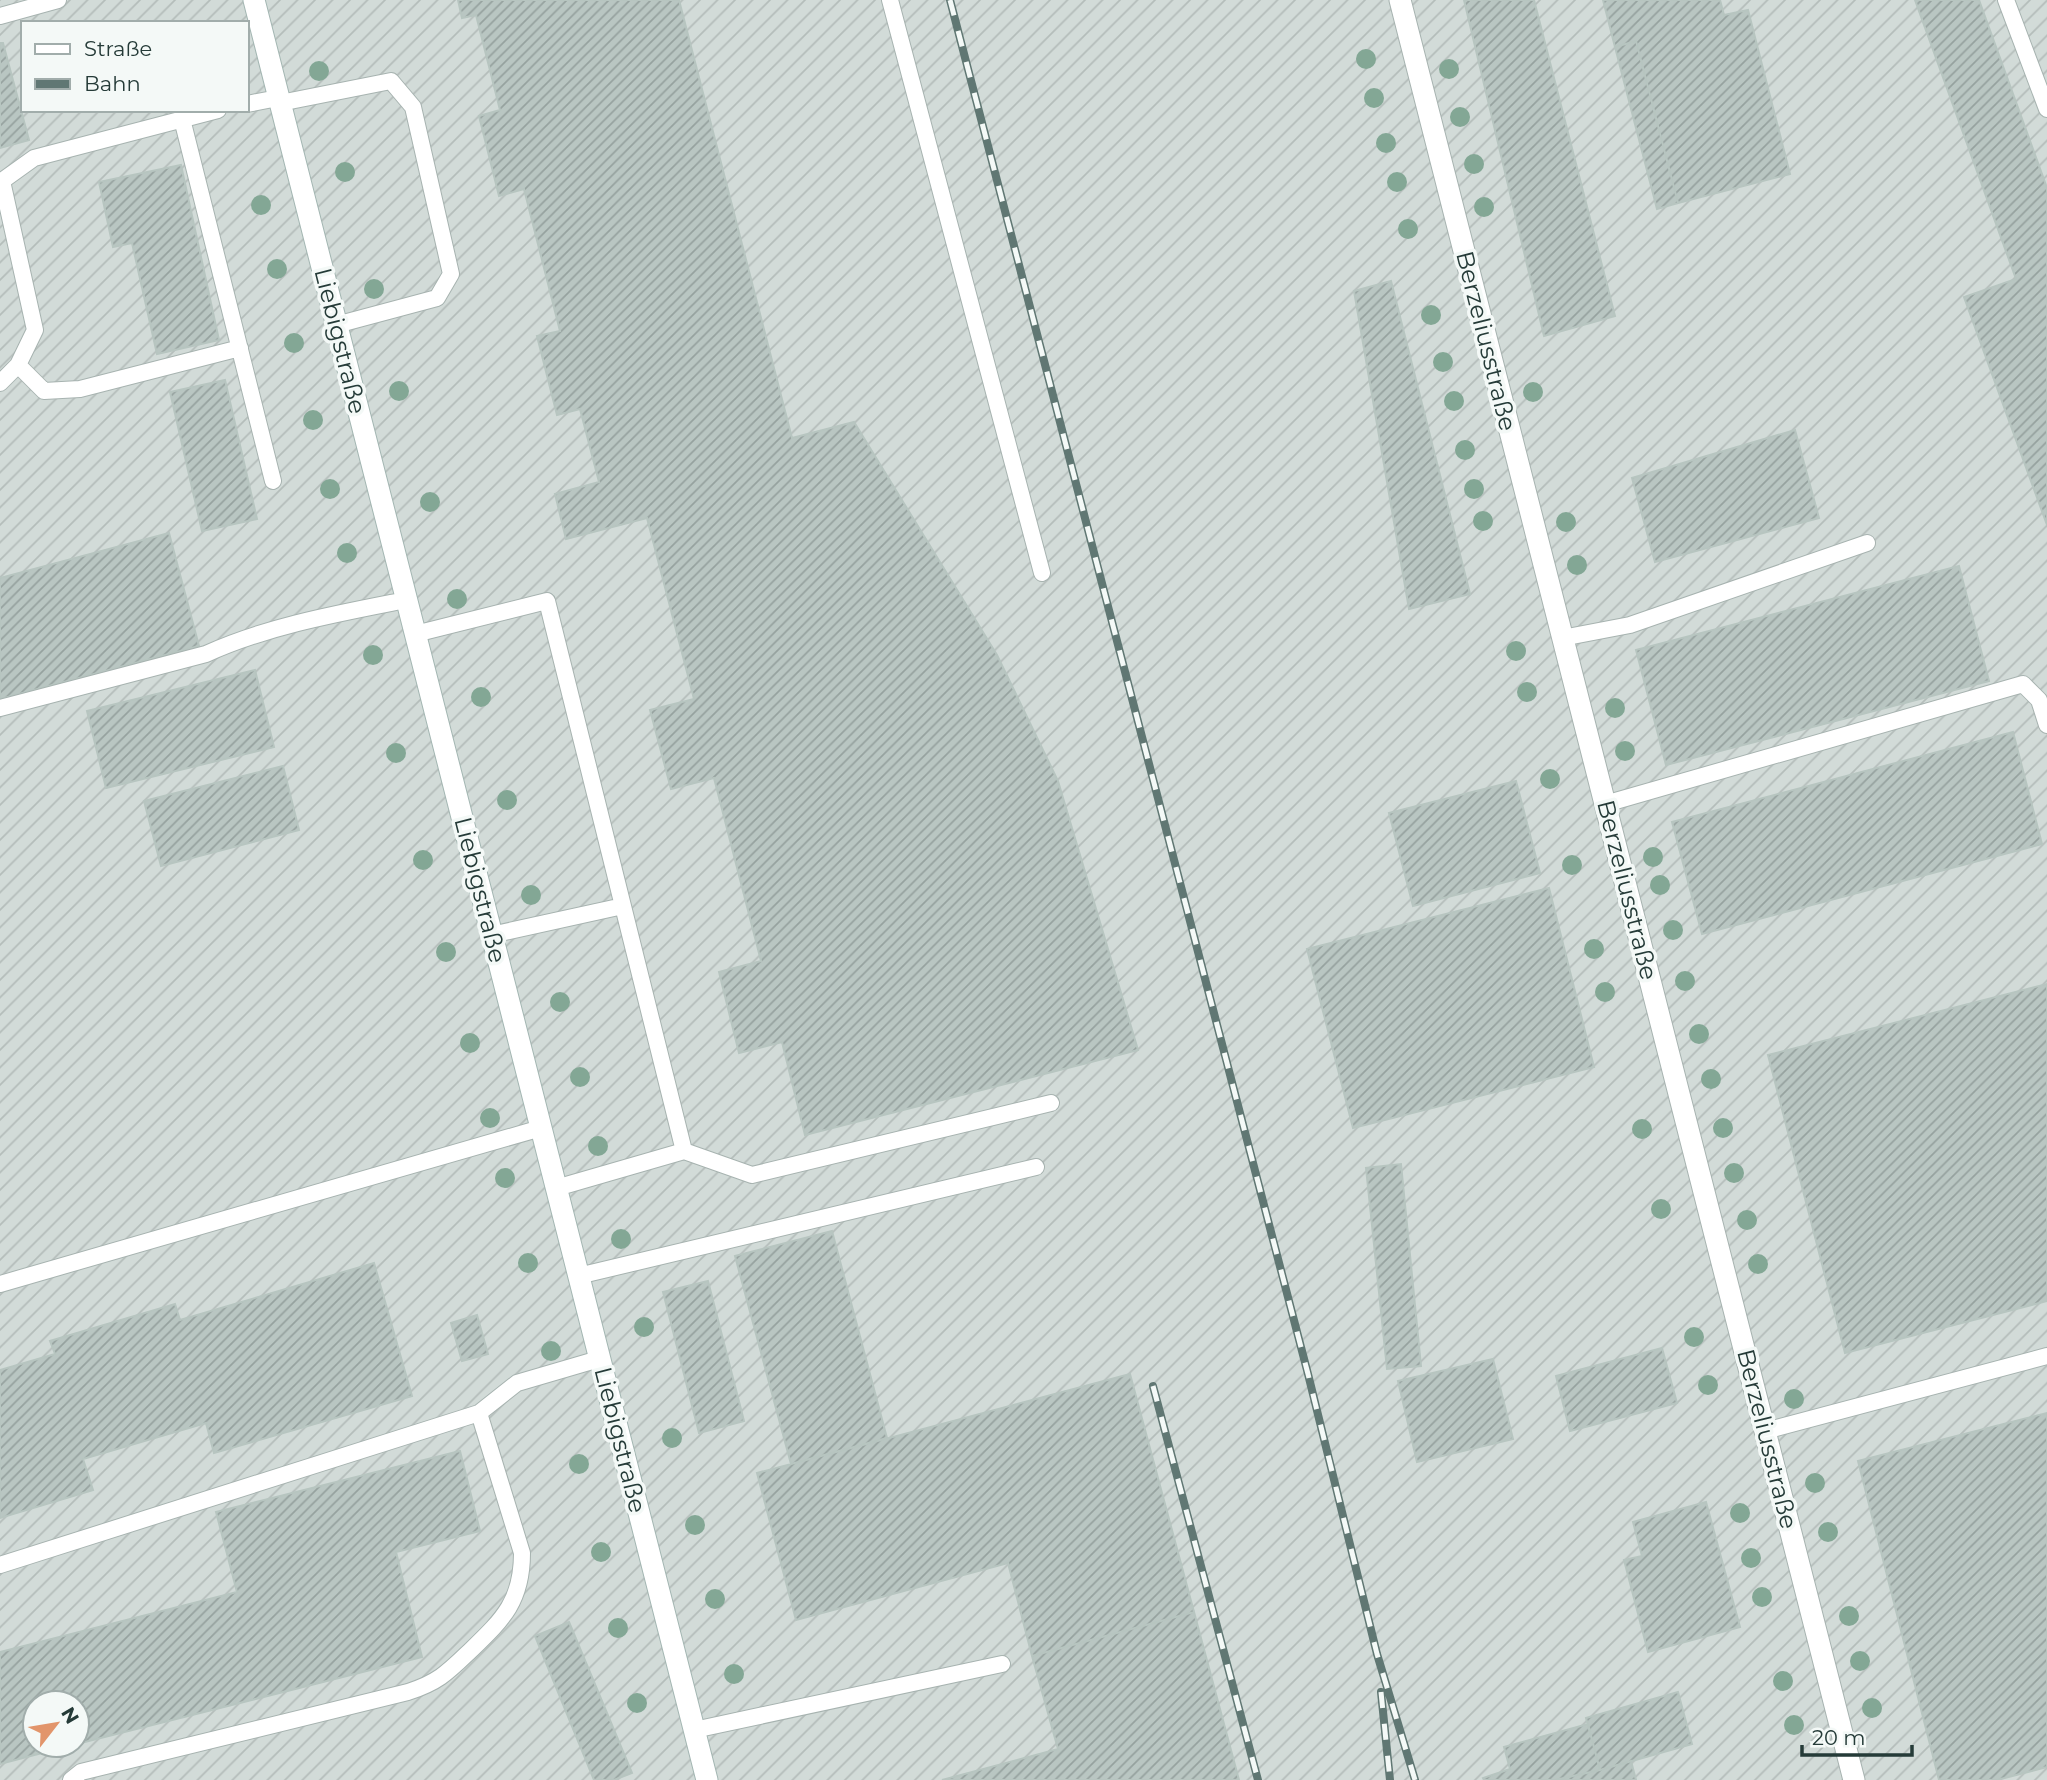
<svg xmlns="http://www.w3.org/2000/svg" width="2047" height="1780" viewBox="0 0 2047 1780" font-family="Montserrat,sans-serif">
	<defs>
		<pattern id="industrial-furrows" width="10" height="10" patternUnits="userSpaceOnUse" patternTransform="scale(1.75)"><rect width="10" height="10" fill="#d2dbd8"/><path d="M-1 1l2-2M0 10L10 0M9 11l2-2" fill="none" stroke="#b4bdba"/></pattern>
		<pattern id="building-hatch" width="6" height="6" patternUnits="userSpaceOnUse" patternTransform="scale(1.75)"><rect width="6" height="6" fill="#b9c6c2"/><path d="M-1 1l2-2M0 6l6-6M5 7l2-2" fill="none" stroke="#96a29f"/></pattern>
	</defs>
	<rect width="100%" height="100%" fill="#e4ece9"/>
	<path fill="url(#industrial-furrows)" fill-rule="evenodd" d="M0,0h2047v1780h-2047zM23,23h224v87h-224zM35,1703h42v42h-42z"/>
	<path fill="url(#building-hatch)" stroke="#b7c5c0" stroke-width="2" d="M458,0h221l113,438 62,-16 143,233 61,126 80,269 -333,85 -23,-93 -43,11 -20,-81 42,-11 -47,-183 -43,11 -21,-79 44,-11 -47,-181 -81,21 -11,-45 44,-12 -19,-73 -23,6 -20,-79 23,-5 -36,-142 -25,7 -20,-80 21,-6 -24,-95 -14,3z
		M1464,0h70l81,316 -71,20z
		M1603,0h117l4,15 24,-5 42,164 -112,29 -42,-162 -21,6z
		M1915,0h64l68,188v337l-83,-228 52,-18z
		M1636,41l42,162 -21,6 -42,-162z
		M0,43h3l26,97 -29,8z
		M181,165l38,175 -62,14 -25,-111 -19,4 -14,-65z
		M1391,281l79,313 -61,15 -55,-318z
		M225,380l32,139 -55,12 -32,-139z
		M1795,430l24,88 -164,44 -23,-84z
		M169,533l30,113 -199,53v-121z
		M1959,566l30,115 -323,84 -30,-115z
		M255,670l19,77 -168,41 -19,-77z
		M2013,732l29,112 -340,90 -30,-112z
		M283,766l16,64 -138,36 -17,-65z
		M1516,781l24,92 -127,33 -24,-93z
		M1549,888l45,179 -241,61 -46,-179z
		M2047,984v317l-202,52 -77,-298z
		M1401,1164l20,202 -34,3 -21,-201z
		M832,1231l55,207 -96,26 -56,-208z
		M374,1263l38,133 -198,57 -8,-30 -123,36 10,31 -93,28v-148l55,-16 -5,-13 125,-37 5,16z
		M708,1281l36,140 -45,12 -36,-141z
		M477,1315l11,39 -26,7 -11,-38z
		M1662,1348l15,55 -107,28 -14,-55z
		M1493,1359l20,80 -96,23 -19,-81z
		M1130,1374l64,238 -162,44 -24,-93 -212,57 -39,-147z
		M2047,1413v354l-50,13h-58l-81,-319z
		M460,1451l20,80 -84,21 26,105 -345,87v-41h-42v42h38l-73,19v-112l237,-60 -21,-80z
		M1706,1502l34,125 -92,25 -24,-92 18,-4 -9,-34z
		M1194,1612l45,168h-297l116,-31 -26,-93z
		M569,1622l63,151 -18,7h-20l-59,-144z
		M1678,1692l14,52 -92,26 -14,-52z
		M1588,1724l12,46 -45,10h-71l-1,-2 27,-9 -6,-22z
		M1631,1761l5,19h-81l45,-10z"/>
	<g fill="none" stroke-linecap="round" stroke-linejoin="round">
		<g stroke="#a7b3b0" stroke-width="18">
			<path id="service" d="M890,0l152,573
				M2006,0l41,109
				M0,16l58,-16
				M280,103l111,-22 22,26 38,167 -14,24 -101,27
				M247,104l31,-6
				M182,119l91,362
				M18,365l26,26 36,-2 160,-41
				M0,383l18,-18 17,-35 -33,-149 32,-23 184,-48
				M415,634l132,-33 137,550
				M1562,638l68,-13 237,-82
				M0,708l206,-54c61,-28 134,-41 200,-54
				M1605,804l418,-120 16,16 8,25
				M491,935l132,-29
				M556,1188l128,-37 68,24 299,-72
				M578,1276l458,-109
				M0,1284l541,-156
				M1765,1431l282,-75
				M0,1565l479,-152 38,-30 82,-24
				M694,1730l308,-66
				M71,1780l10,-8 327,-80c31,-10 40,-20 63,-42 32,-31 51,-49 51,-97l-43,-140"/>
		</g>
		<g stroke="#a7b3b0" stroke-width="23">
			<path id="minor" d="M1400,0l454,1780"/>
		</g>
		<g stroke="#a3b6b2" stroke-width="23">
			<path id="secondary" d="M254,0l453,1780"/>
		</g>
		<use href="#service" stroke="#fff" stroke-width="16"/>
		<use href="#minor" stroke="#fff" stroke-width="21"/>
		<use href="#secondary" stroke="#fff" stroke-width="21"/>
		<g stroke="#607773" stroke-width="8">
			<path id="rail" d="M950,0l358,1374 69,280 38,126
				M1153,1386l105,394
				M1381,1692l9,88"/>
		</g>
		<use href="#rail" stroke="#f4f9f7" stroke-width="5" stroke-dasharray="16" stroke-linecap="butt"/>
	</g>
	<g fill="#83a795">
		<circle cx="1366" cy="59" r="10"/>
		<circle cx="1449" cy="69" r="10"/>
		<circle cx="319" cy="71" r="10"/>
		<circle cx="1374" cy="98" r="10"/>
		<circle cx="1460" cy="117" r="10"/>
		<circle cx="1386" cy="143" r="10"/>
		<circle cx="1474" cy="164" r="10"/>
		<circle cx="345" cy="172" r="10"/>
		<circle cx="1397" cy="182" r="10"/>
		<circle cx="261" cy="205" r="10"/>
		<circle cx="1484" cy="207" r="10"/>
		<circle cx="1408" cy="229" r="10"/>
		<circle cx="277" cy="269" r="10"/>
		<circle cx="374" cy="289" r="10"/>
		<circle cx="1431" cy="315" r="10"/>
		<circle cx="294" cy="343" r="10"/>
		<circle cx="1443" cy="362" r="10"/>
		<circle cx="399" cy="391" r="10"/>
		<circle cx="1533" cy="392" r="10"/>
		<circle cx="1454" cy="401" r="10"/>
		<circle cx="313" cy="420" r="10"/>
		<circle cx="1465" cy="450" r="10"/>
		<circle cx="330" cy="489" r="10"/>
		<circle cx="1474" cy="489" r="10"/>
		<circle cx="430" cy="502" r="10"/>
		<circle cx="1483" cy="521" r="10"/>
		<circle cx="1566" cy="522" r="10"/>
		<circle cx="347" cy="553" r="10"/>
		<circle cx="1577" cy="565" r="10"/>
		<circle cx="457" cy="599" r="10"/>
		<circle cx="1516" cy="651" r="10"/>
		<circle cx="373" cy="655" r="10"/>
		<circle cx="1527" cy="692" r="10"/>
		<circle cx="481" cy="697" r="10"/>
		<circle cx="1615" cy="708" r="10"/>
		<circle cx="1625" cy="751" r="10"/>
		<circle cx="396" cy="753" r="10"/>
		<circle cx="1550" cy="779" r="10"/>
		<circle cx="507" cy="800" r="10"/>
		<circle cx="1653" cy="857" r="10"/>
		<circle cx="423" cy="860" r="10"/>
		<circle cx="1572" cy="865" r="10"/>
		<circle cx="1660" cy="885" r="10"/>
		<circle cx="531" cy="895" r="10"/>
		<circle cx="1673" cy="930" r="10"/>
		<circle cx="1594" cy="949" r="10"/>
		<circle cx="446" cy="952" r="10"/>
		<circle cx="1685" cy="981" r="10"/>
		<circle cx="1605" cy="992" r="10"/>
		<circle cx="560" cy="1002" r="10"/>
		<circle cx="1699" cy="1034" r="10"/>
		<circle cx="470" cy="1043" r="10"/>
		<circle cx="580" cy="1077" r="10"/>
		<circle cx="1711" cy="1079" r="10"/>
		<circle cx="490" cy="1118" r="10"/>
		<circle cx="1723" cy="1128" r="10"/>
		<circle cx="1642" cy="1129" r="10"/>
		<circle cx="598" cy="1146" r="10"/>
		<circle cx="1734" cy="1173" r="10"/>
		<circle cx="505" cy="1178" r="10"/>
		<circle cx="1661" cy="1209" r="10"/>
		<circle cx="1747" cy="1220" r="10"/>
		<circle cx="621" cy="1239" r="10"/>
		<circle cx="528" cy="1263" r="10"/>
		<circle cx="1758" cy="1264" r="10"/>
		<circle cx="644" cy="1327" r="10"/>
		<circle cx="1694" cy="1337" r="10"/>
		<circle cx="551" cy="1351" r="10"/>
		<circle cx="1708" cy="1385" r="10"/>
		<circle cx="1794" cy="1399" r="10"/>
		<circle cx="672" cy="1438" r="10"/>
		<circle cx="579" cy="1464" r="10"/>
		<circle cx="1815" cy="1483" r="10"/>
		<circle cx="1740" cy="1513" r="10"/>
		<circle cx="695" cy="1525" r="10"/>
		<circle cx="1828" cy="1532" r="10"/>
		<circle cx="601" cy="1552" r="10"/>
		<circle cx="1751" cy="1558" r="10"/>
		<circle cx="1762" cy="1597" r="10"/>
		<circle cx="715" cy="1599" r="10"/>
		<circle cx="1849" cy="1616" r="10"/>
		<circle cx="618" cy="1628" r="10"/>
		<circle cx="1860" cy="1661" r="10"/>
		<circle cx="734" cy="1674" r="10"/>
		<circle cx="1783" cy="1681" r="10"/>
		<circle cx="637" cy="1703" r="10"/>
		<circle cx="1872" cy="1708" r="10"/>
		<circle cx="1794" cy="1725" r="10"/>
	</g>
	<g text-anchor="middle" stroke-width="7" stroke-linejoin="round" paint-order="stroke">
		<g font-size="24" fill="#253b38" stroke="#f4f9f7">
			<text transform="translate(340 341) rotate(76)" y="8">Liebigstraße</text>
			<text transform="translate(1486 341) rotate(76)" y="8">Berzeliusstraße</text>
			<text transform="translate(480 890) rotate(76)" y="8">Liebigstraße</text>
			<text transform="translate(1627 890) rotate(76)" y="8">Berzeliusstraße</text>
			<text transform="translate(1767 1439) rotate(76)" y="8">Berzeliusstraße</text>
			<text transform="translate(620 1440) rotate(76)" y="8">Liebigstraße</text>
		</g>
	</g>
	<rect x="21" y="21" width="228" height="91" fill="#f4f9f7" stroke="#a1adab" stroke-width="2"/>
	<rect x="35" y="44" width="35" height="10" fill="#ffffff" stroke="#a1adab" stroke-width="2"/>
	<text x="84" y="56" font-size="21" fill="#253b38">Straße</text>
	<rect x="35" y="79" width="35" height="10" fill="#607773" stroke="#a1adab" stroke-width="2"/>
	<text x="84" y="91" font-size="21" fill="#253b38">Bahn</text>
	<g transform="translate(56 1724) rotate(59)"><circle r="33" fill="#f4f9f7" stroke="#a1adab" stroke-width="2"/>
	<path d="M0-5L12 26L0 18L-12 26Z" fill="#e2956b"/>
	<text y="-10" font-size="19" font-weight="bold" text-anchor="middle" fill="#253b38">N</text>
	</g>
	<path d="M1802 1745v10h110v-10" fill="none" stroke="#253b38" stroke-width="3.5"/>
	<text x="1812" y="1745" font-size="21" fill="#253b38" stroke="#f4f9f7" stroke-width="5" paint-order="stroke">20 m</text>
</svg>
